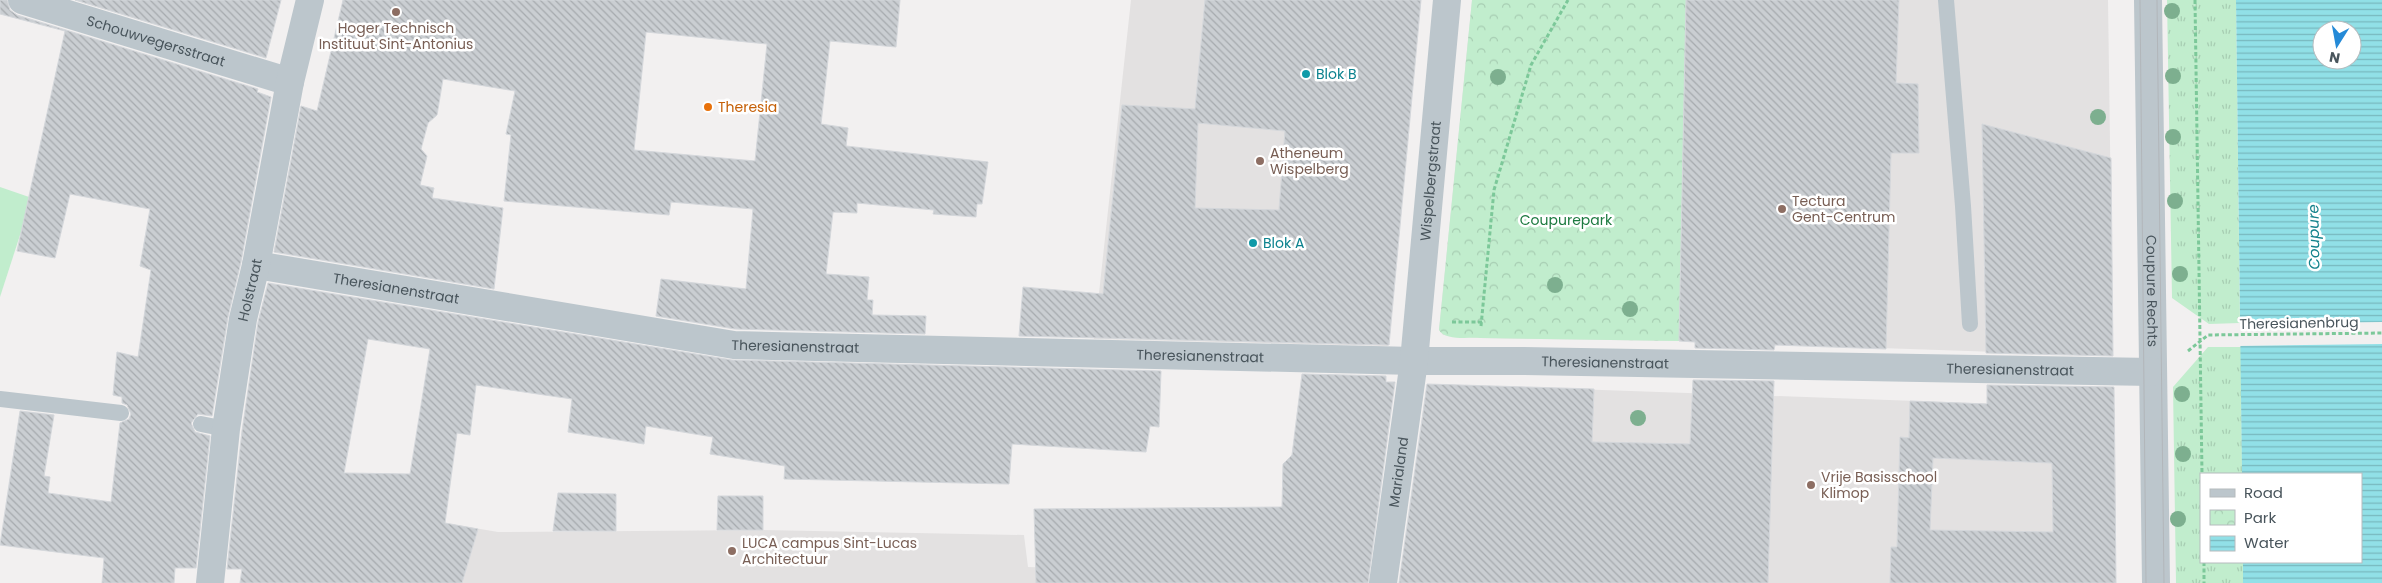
<svg xmlns="http://www.w3.org/2000/svg" width="2382" height="583" viewBox="0 0 2382 583" font-family="Poppins,sans-serif">
	<defs>
		<pattern id="grass-tufts" width="24" height="20" patternUnits="userSpaceOnUse" patternTransform="scale(1.25)"><rect width="24" height="20" fill="#c1edcd"/><path d="M3 7l-1-3M5 7V3M7 7l1-3M15 17l-1-3M17 17v-4M19 17l1-3" fill="none" stroke="#a7cdb2"/></pattern>
		<pattern id="park-crowns" width="20" height="18" patternUnits="userSpaceOnUse" patternTransform="scale(1.25)"><rect width="20" height="18" fill="#c1edcd"/><path d="M2 6a3 3 0 1 1 6 0M12 15a3 3 0 1 1 6 0" fill="none" stroke="#a7cdb2"/></pattern>
		<pattern id="water-rules" width="6" height="5" patternUnits="userSpaceOnUse" patternTransform="scale(1.25)"><rect width="6" height="5" fill="#91e0e7"/><path d="M0 2.5h6" fill="none" stroke="#78b8be"/></pattern>
		<pattern id="building-back-hatch" width="6" height="6" patternUnits="userSpaceOnUse" patternTransform="scale(1.25)"><rect width="6" height="6" fill="#caced2"/><path d="M-1 5l2 2M0 0l6 6M5-1l2 2" fill="none" stroke="#a6aaae"/></pattern>
	</defs>
	<rect width="100%" height="100%" fill="#f2f0f0"/>
	<path fill="#e3e1e1" d="M1131,0h289l-32,346 -294,-7z
		M1472,0h636l5,356 -434,-15 -199,-3 -37,-3 -4,-5z
		M1434,384l681,24 1,175h-574l-117,-142z
		M445,523l53,9 265,-2 261,5 4,32 33,1v15h-632z"/>
	<path fill="url(#grass-tufts)" d="M2167,0h69l4,323 -31,1 -37,-26z
		M2208,347h33l1,127h-41v88h42v21h-67l-3,-196z"/>
	<path fill="url(#park-crowns)" d="M1472,0h214l-7,341 -199,-3c-12,-1 -35,3 -41,-8z"/>
	<path fill="#c1edcd" d="M0,187l32,11 -32,99z"/>
	<path fill="url(#water-rules)" fill-rule="evenodd" d="M2236,0h146v583h-139v-21h118v-88h-119zM2322,30h30v30h-30z"/>
	<path fill="#f2f0f0" d="M2382,322v22l-144,2v-22z"/>
	<path fill="url(#building-back-hatch)" stroke="#d4d7db" fill-rule="evenodd" d="M0,0h7l3,10 7,5 241,74 -1,3 14,5 -30,165 -13,55 -16,99 -14,-2 -7,9 4,9 15,4 -14,132h-21l-1,15h-72l2,-25 -104,-13 20,-134 34,4 -10,61 6,1 -2,16 63,9 9,-79 9,-4 2,-5 -4,-9 -5,-2v-6l-9,-2 4,-43 21,5 13,-87 -11,-4 10,-57 -80,-15 -15,64 -38,-7 48,-220 -65,-17z
		M75,0h206l-15,58z
		M343,0h557l-4,47 -66,-6 -9,83 27,4 -2,18 142,16 -6,42h-5l-1,13 -43,-3 1,-4 -77,-7v10l-24,-1 -7,62 43,3 -2,23h6l-1,15 54,1 -1,18 -190,-5 -79,-13 5,-37 85,10 7,-80 -82,-7 -2,13 -165,-14 7,-66 -5,-1 9,-43 -72,-12 -6,36 -9,8 -7,26 6,7 -7,29 14,3 -2,10 71,10 -9,81 -220,-37 27,-146 16,5zM646,32l121,12 -12,117 -121,-11z
		M1205,0h216l-32,345 -370,-9 4,-49 80,7 19,-189 73,4zM1198,123l87,8 -6,79 -84,-2z
		M1686,0h213l-3,83 22,1 1,69h-28l-5,196 -111,-4 -1,5 -79,-2v-6l-16,-1z
		M1982,124l129,34 2,198 -127,-3z
		M268,283l464,77 429,11 -2,56 -9,-1 -4,26 -134,-8 -3,40 -225,-5 1,-13 -75,-12 3,-17 -67,-11 -2,18 -76,-12 4,-33 -96,-14 -6,50 -13,-2 -12,90 33,6 -16,54h-222l2,-14h-15l15,-138 16,-109zM368,339l62,10 -20,125 -66,-1z
		M1302,374l84,2v6h9l-27,201h-332l-2,-74 248,-2 1,-43 9,-9z
		M1693,380l81,1 -6,202h-369l28,-199 167,5 -2,53 98,2z
		M1987,385l127,2 2,196h-226l1,-36h6l3,-110 9,1 1,-37 77,3zM1933,458l119,5 1,69 -123,-2z
		M558,493l58,1v37h-63z
		M718,496h45v34h-46z"/>
	<g fill="none" stroke-linecap="round" stroke-linejoin="round">
		<path stroke="#7cc899" stroke-width="3" stroke-dasharray="4 2.5" stroke-linecap="butt" d="M2195,0l7,474
			M1452,322h30
			M1481,326l13,-136 37,-125 37,-65
			M2188,351l20,-16 174,-2
			M2204,562v21"/>
		<path stroke="#bcc6cc" stroke-width="16" d="M1946,0l17,206 7,118
			M0,399l121,14
			M201,424l25,5"/>
		<g stroke="#bcc6cc" stroke-width="28">
			<path id="s1" d="M22,0l268,82"/>
			<path id="s2" d="M2148,0l8,583"/>
			<path id="s3" d="M256,265l478,80 680,16h106l633,11"/>
			<path id="s4" d="M210,583l16,-154 17,-110 13,-54 34,-183 20,-82"/>
			<path id="s5" d="M1383,583l31,-222 33,-361"/>
		</g>
		<path stroke="#b2b6ba" stroke-width="1" d="M2140,0l6,583
			M2157,0l7,583"/>
	</g>
	<g fill="#7daf8f">
		<circle cx="2172" cy="11" r="8"/>
		<circle cx="2173" cy="76" r="8"/>
		<circle cx="1498" cy="77" r="8"/>
		<circle cx="2098" cy="117" r="8"/>
		<circle cx="2173" cy="137" r="8"/>
		<circle cx="2175" cy="201" r="8"/>
		<circle cx="2180" cy="274" r="8"/>
		<circle cx="1555" cy="285" r="8"/>
		<circle cx="1630" cy="309" r="8"/>
		<circle cx="2182" cy="394" r="8"/>
		<circle cx="1638" cy="418" r="8"/>
		<circle cx="2183" cy="454" r="8"/>
		<circle cx="2178" cy="519" r="8"/>
	</g>
	<g fill="#8d6e63" stroke="#fff" stroke-width="2">
		<circle cx="396" cy="12" r="5"/>
		<circle cx="1260" cy="161" r="5"/>
		<circle cx="1782" cy="209" r="5"/>
		<circle cx="1811" cy="485" r="5"/>
		<circle cx="732" cy="551" r="5"/>
	</g>
	<g fill="#0f9aa8" stroke="#fff" stroke-width="2">
		<circle cx="1306" cy="74" r="5"/>
		<circle cx="1253" cy="243" r="5"/>
	</g>
	<circle fill="#e8710a" stroke="#fff" stroke-width="2" cx="708" cy="107" r="5"/>
	<g text-anchor="middle" stroke-width="5" stroke-linejoin="round" paint-order="stroke">
		<g font-size="14" fill="#785e54" stroke="#fff" text-anchor="start">
			<text x="396" y="33" text-anchor="middle">Hoger Technisch<tspan x="396" dy="16">Instituut Sint-Antonius</tspan></text>
			<text x="1270" y="158">Atheneum<tspan x="1270" dy="16">Wispelberg</tspan></text>
			<text x="1792" y="206">Tectura<tspan x="1792" dy="16">Gent-Centrum</tspan></text>
			<text x="1821" y="482">Vrije Basisschool<tspan x="1821" dy="16">Klimop</tspan></text>
			<text x="742" y="548">LUCA campus Sint-Lucas<tspan x="742" dy="16">Architectuur</tspan></text>
		</g>
		<g font-size="14" fill="#49555c" stroke="#fff">
			<text dy="5" stroke="none"><textPath href="#s1" startOffset="140">Schouwvegersstraat</textPath></text>
			<text dy="5" stroke="none"><textPath href="#s5" startOffset="405">Wispelbergstraat</textPath></text>
			<text dy="5" stroke="none"><textPath href="#s3" startOffset="142">Theresianenstraat</textPath></text>
			<text dy="5" stroke="none"><textPath href="#s4" startOffset="296">Holstraat</textPath></text>
			<text dy="5" stroke="none"><textPath href="#s2" startOffset="291">Coupure Rechts</textPath></text>
			<text transform="translate(2299 323) rotate(-1)" y="5">Theresianenbrug</text>
			<text dy="5" stroke="none"><textPath href="#s3" startOffset="546">Theresianenstraat</textPath></text>
			<text dy="5" stroke="none"><textPath href="#s3" startOffset="951">Theresianenstraat</textPath></text>
			<text dy="5" stroke="none"><textPath href="#s3" startOffset="1356">Theresianenstraat</textPath></text>
			<text dy="5" stroke="none"><textPath href="#s3" startOffset="1761">Theresianenstraat</textPath></text>
			<text dy="5" stroke="none"><textPath href="#s5" startOffset="112">Marialand</textPath></text>
		</g>
		<g font-size="14" fill="#0d838f" stroke="#fff" text-anchor="start">
			<text x="1316" y="79">Blok B</text>
			<text x="1263" y="248">Blok A</text>
		</g>
		<g font-size="14" fill="#c56008" stroke="#fff" text-anchor="start">
			<text x="718" y="112">Theresia</text>
		</g>
		<g font-size="14" fill="#1d7a40" stroke="#fff">
			<text x="1566" y="225">Coupurepark</text>
		</g>
		<g font-size="15" font-style="italic" fill="#15838c" stroke="#fff">
			<text transform="translate(2314 237) rotate(-91)" y="5">Coupure</text>
		</g>
	</g>
	<rect x="2200" y="473" width="162" height="90" fill="#ffffff" stroke="#b6bbbe"/>
	<rect x="2210" y="489" width="25" height="8" fill="#bcc6cc" stroke="#b6bbbe"/>
	<text x="2244" y="498" font-size="15" fill="#49555c">Road</text>
	<rect x="2210" y="510" width="25" height="15" fill="url(#park-crowns)" stroke="#b6bbbe"/>
	<text x="2244" y="523" font-size="15" fill="#49555c">Park</text>
	<rect x="2210" y="536" width="25" height="15" fill="url(#water-rules)" stroke="#b6bbbe"/>
	<text x="2244" y="548" font-size="15" fill="#49555c">Water</text>
	<g transform="translate(2337 45) rotate(191)"><circle r="24" fill="#ffffff" stroke="#b6bbbe"/>
	<path d="M0-4L9 19L0 12L-9 19Z" fill="#258ad7"/>
	<text y="-8" font-size="14" font-weight="bold" text-anchor="middle" fill="#49555c">N</text>
	</g>
</svg>
